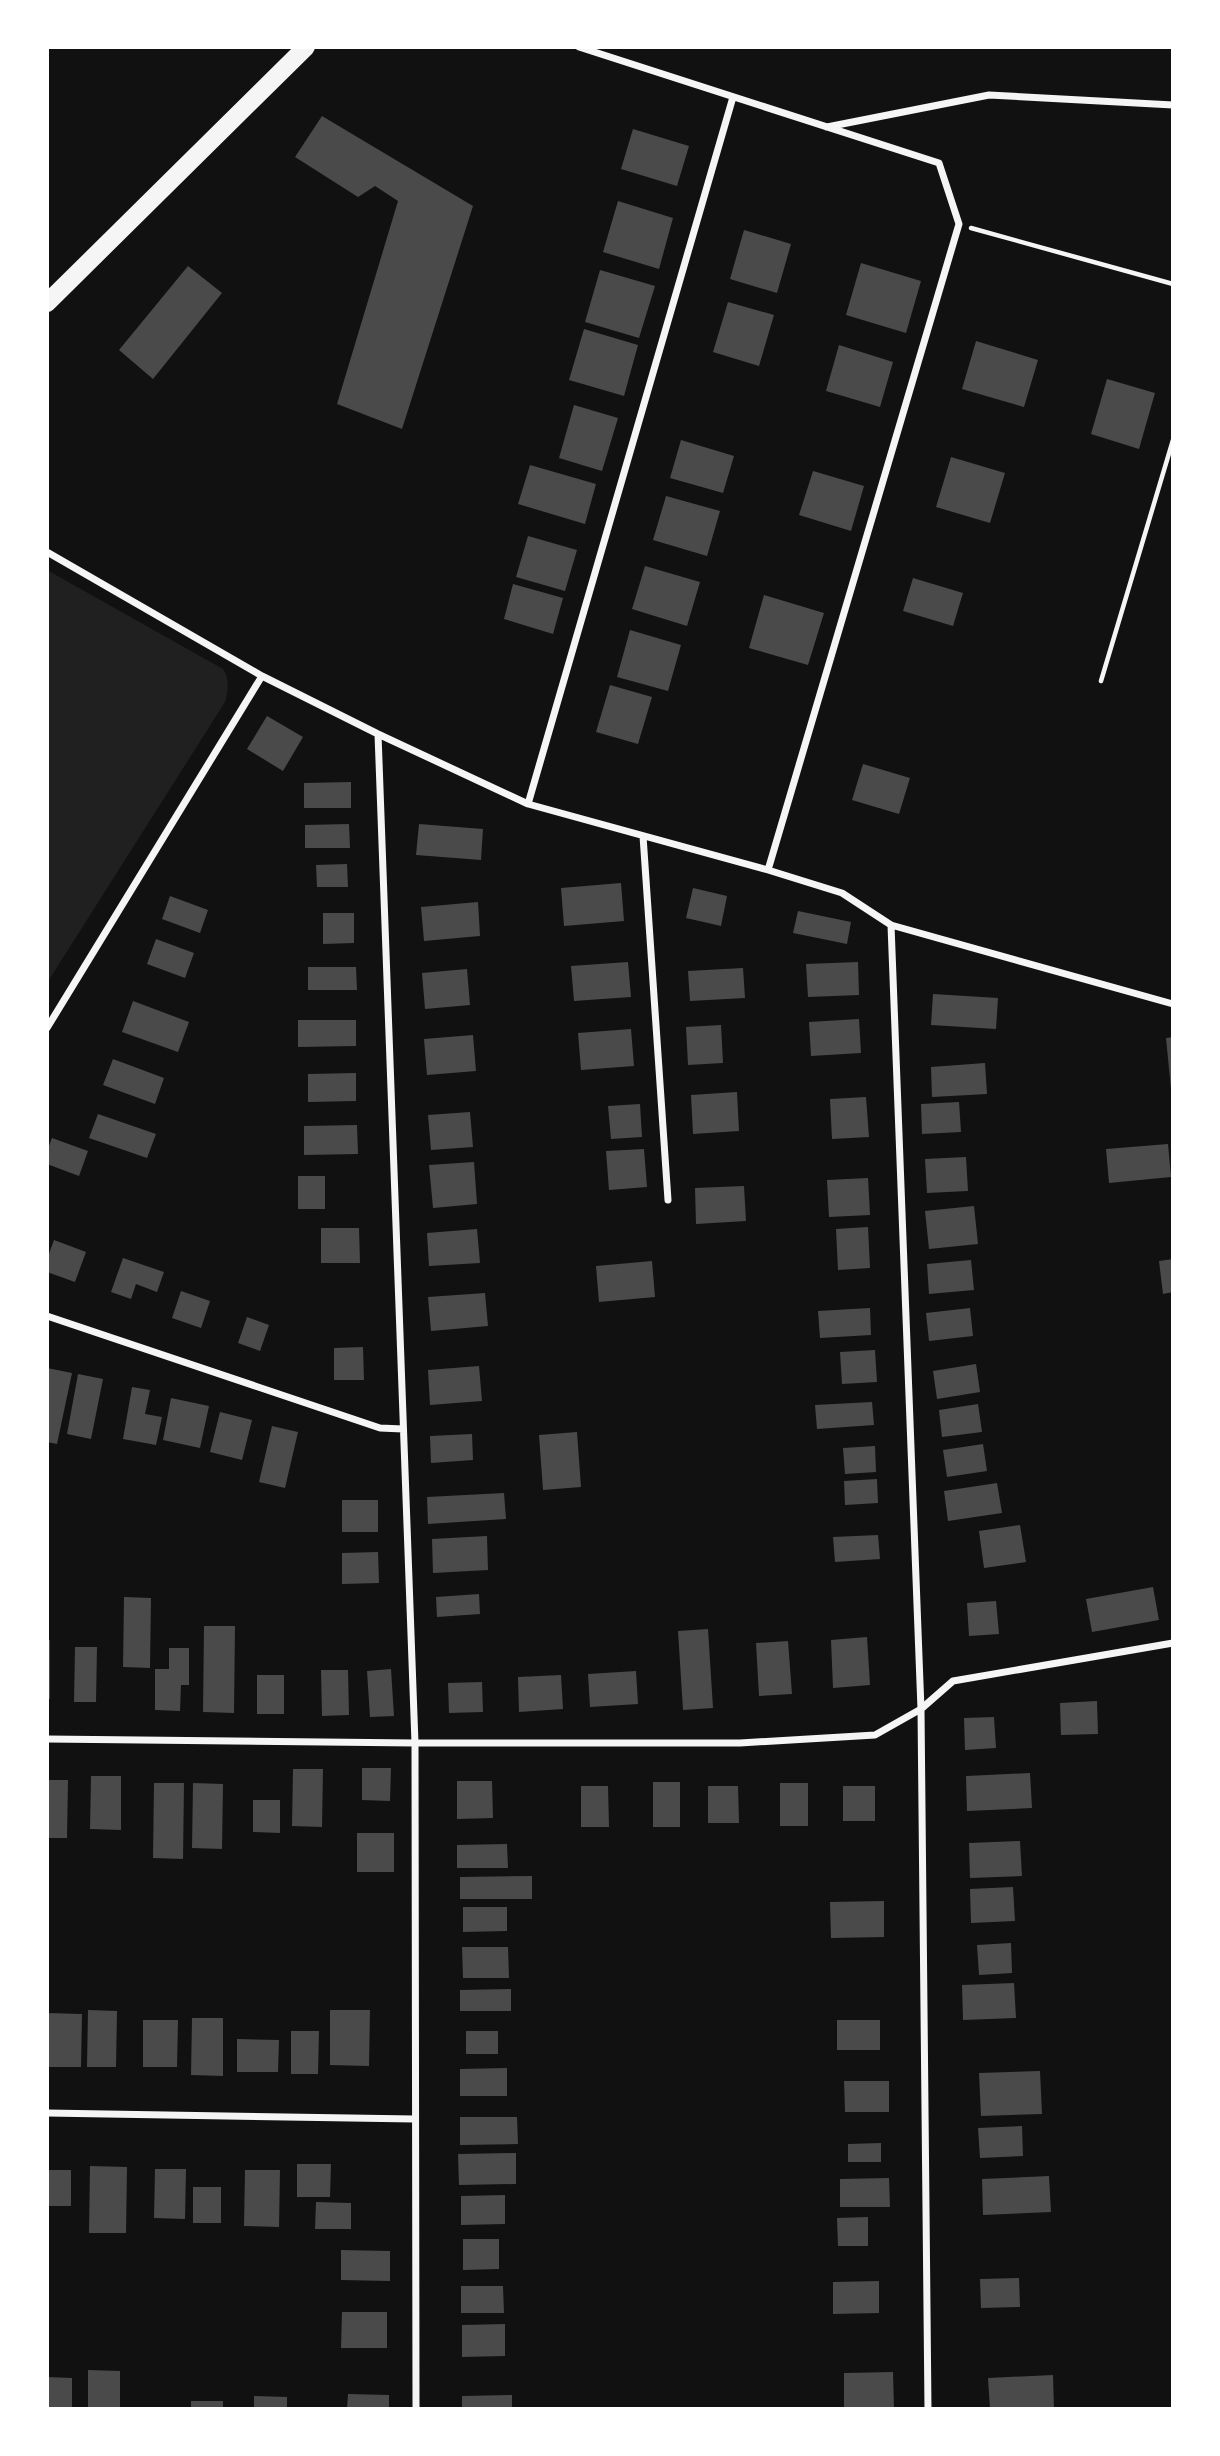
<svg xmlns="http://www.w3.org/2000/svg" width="1220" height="2456" viewBox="0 0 1220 2456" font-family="Roboto,sans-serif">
	<rect width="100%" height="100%" fill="#111"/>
	<path fill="#202020" d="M47,570l176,99c7,10 5,22 2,33l-178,281z"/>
	<path fill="#4a4a4a" d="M322,116l151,90 -71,223 -65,-25 61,-203 -23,-15 -17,11 -63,-40z
		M633,129l56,17 -12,40 -56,-17z
		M618,201l55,17 -14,51 -56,-17z
		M744,230l47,14 -14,49 -47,-14z
		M861,263l60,18 -15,52 -60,-18z
		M188,266l34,27 -69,86 -34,-29z
		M600,270l55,16 -16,52 -54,-16z
		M728,302l46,13 -15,51 -46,-14z
		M584,329l54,16 -14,51 -55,-16z
		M976,341l62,19 -14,47 -62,-18z
		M839,345l54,17 -13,45 -54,-16z
		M1107,379l48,14 -16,56 -48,-15z
		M574,405l44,13 -16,53 -43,-13z
		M681,440l53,16 -11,37 -53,-15z
		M951,457l54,16 -15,50 -54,-16z
		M530,465l66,19 -11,40 -67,-20z
		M813,471l51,15 -13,45 -52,-16z
		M666,496l54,15 -13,45 -54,-16z
		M528,536l49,14 -12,41 -49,-14z
		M645,566l55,16 -13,44 -55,-17z
		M913,578l50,15 -10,33 -50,-15z
		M513,584l50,14 -10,36 -49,-15z
		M764,595l60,18 -16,52 -59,-17z
		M630,630l51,15 -13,46 -51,-14z
		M610,685l42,12 -14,47 -42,-12z
		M267,716l36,21 -20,34 -36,-22z
		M863,764l47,14 -11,36 -47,-14z
		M351,782v26h-47v-25z
		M349,824l1,24h-45v-23z
		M419,824l64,5 -2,31 -65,-5z
		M347,864l1,23h-31l-1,-22z
		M621,883l3,38 -60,5 -3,-38z
		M693,888l34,8 -6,30 -35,-8z
		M170,896l38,14 -8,23 -38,-14z
		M478,902l2,34 -56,5 -3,-34z
		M798,911l53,11 -4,22 -54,-11z
		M323,913h31v30l-31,1z
		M156,939l38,14 -9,25 -38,-14z
		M628,962l3,35 -57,4 -3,-35z
		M858,962l1,33 -51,2 -2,-33z
		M308,967h48l1,23h-49z
		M743,968l2,30 -55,3 -2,-30z
		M467,969l3,36 -45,4 -3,-36z
		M933,994l65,4 -2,31 -65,-4z
		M133,1001l56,21 -11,30 -56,-20z
		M859,1019l2,34 -50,3 -2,-34z
		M298,1020h58v26l-58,1z
		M721,1025l2,38 -35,2 -2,-38z
		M631,1029l3,37 -53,4 -3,-37z
		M473,1035l3,36 -49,4 -3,-36z
		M1173,1037v52h-2l-5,-51z
		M113,1059l51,19 -9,26 -52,-19z
		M985,1063l2,31 -55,3 -1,-30z
		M356,1073v28l-48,1v-28z
		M737,1092l2,39 -46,3 -2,-39z
		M866,1097l3,40 -37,2 -2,-40z
		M959,1102l2,30 -39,2 -1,-30z
		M640,1104l2,33 -31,2 -3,-33z
		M470,1112l3,35 -42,3 -3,-35z
		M98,1114l58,20 -9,24 -58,-20z
		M357,1125l1,29 -54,1v-29z
		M52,1138l36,13 -9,25 -32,-12v-13z
		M1168,1144l3,33 -62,6 -3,-34z
		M644,1149l3,38 -38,3 -3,-39z
		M966,1157l2,34 -41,2 -2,-34z
		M474,1162l3,42 -44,4 -4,-43z
		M298,1176h27v33h-27z
		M868,1178l2,37 -41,2 -2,-37z
		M744,1186l2,35 -50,3 -1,-36z
		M974,1206l4,38 -49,5 -4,-38z
		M868,1227l2,41 -32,2 -2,-41z
		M321,1228h38l1,35h-39z
		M477,1229l3,34 -51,3 -2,-33z
		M54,1240l32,12 -11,30 -28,-10v-13z
		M123,1258l41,14 -7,20 -21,-8 -5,15 -20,-7z
		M1173,1259v33l-10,2 -4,-33z
		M971,1260l3,30 -45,4 -2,-30z
		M652,1261l3,36 -56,5 -3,-36z
		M181,1291l29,10 -9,27 -29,-10z
		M485,1293l3,33 -57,5 -3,-34z
		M870,1308l1,27 -51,3 -2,-27z
		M970,1308l3,28 -44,5 -3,-28z
		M247,1317l22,8 -9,26 -22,-8z
		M363,1347l1,33h-30v-32z
		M875,1350l2,32 -35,2 -2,-32z
		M976,1364l4,28 -43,7 -4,-28z
		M479,1366l3,35 -52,4 -2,-35z
		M47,1368l25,5 -15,71 -10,-2z
		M78,1374l25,5 -12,60 -24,-5z
		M132,1387l18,3 -5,24 17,3 -6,28 -33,-6z
		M171,1398l38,8 -9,42 -37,-8z
		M872,1402l2,23 -57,4 -2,-24z
		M978,1404l4,28 -40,5 -3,-27z
		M220,1412l32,8 -10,40 -32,-8z
		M272,1426l26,6 -13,56 -26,-6z
		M577,1432l4,55 -38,3 -4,-55z
		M472,1434l1,26 -42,3 -1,-27z
		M983,1444l4,27 -40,6 -4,-27z
		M875,1446l1,26 -31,2 -2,-26z
		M877,1479l1,24 -33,2 -1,-24z
		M997,1483l5,30 -54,8 -4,-30z
		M504,1493l2,26 -78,5 -1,-27z
		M342,1500h36v32h-36z
		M1020,1525l6,37 -42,6 -5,-37z
		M878,1535l2,24 -45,3 -2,-25z
		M487,1536l1,34 -55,3 -1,-34z
		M378,1552l1,31 -37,1v-31z
		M1153,1587l6,33 -67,12 -6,-33z
		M479,1594l1,20 -43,3 -1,-20z
		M124,1597l27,1 -1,70 -27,-1z
		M996,1601l3,33 -30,2 -2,-33z
		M204,1626h31l-1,87 -31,-1z
		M708,1629l5,79 -30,2 -5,-79z
		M867,1637l3,48 -37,3 -2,-48z
		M47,1640h3v59h-3z
		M788,1641l4,53 -33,2 -3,-53z
		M75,1647h22l-1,55h-22z
		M169,1648h20v37h-8l-1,26 -25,-1v-41h14z
		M391,1669l3,47 -24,1 -3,-46z
		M321,1670h27l1,45 -27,1z
		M636,1671l2,33 -48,3 -2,-33z
		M257,1675h27v39h-27z
		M561,1675l2,34 -44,3 -1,-35z
		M482,1682l1,30 -34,1 -1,-30z
		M1097,1701l1,33 -37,1 -1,-32z
		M994,1717l2,31 -31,2 -1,-32z
		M362,1768h29l-1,33 -28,-1z
		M293,1769h30l-1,58 -30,-1z
		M1030,1773l2,35 -65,3 -1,-35z
		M91,1776h30v54l-31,-1z
		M47,1780h21l-1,58h-20z
		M457,1781h35l1,37 -36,1z
		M653,1782h27v45h-27z
		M154,1783h30l-1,76 -30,-1z
		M193,1783l30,1 -1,65 -30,-1z
		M780,1783h28v43h-28z
		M581,1786h27l1,41h-28z
		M708,1786h30l1,37h-31z
		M843,1786h32v35h-32z
		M253,1800h27v33l-27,-1z
		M357,1833h37v39h-37z
		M1020,1841l2,35 -52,2 -1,-35z
		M507,1844l1,24h-51v-23z
		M532,1876v23h-72v-22z
		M1013,1887l2,34 -44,2 -1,-34z
		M884,1901v36l-53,1 -1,-36z
		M463,1907h44v24l-44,1z
		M1011,1943l1,30 -33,2 -2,-30z
		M462,1947h46l1,31h-46z
		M1014,1983l2,35 -53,2 -1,-35z
		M511,1989v22h-51v-21z
		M88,2010l29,1 -1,56h-29z
		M330,2010h40l-1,56 -39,-1z
		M47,2013l35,1 -1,53h-34z
		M192,2018h31v58l-32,-1z
		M143,2020h35l-1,47h-34z
		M837,2020h43v30h-43z
		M291,2031h28l-1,43h-27z
		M466,2031h32v23h-32z
		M237,2039l42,1 -1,32h-41z
		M507,2068v28h-47v-27z
		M1040,2071l2,43 -61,2 -2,-43z
		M844,2081h45v31h-44z
		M460,2117h57l1,27 -58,1z
		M1022,2126l1,30 -43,2 -2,-30z
		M881,2143v19h-33v-18z
		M516,2153v31l-57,1 -1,-31z
		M297,2164h34l-1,33h-33z
		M90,2166l37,1 -1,66h-37z
		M155,2169h31l-1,50 -31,-1z
		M47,2170h24v36h-24z
		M245,2170h35l-1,57 -35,-1z
		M1049,2176l2,36 -68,3 -1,-36z
		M889,2178l1,29h-50v-28z
		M193,2187h28v36h-28z
		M505,2195v29l-44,1v-29z
		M316,2202l35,1v26h-36z
		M868,2217v29h-30l-1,-28z
		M463,2239h36v30l-36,1z
		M341,2250l49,1v30l-49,-1z
		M1019,2278l1,29 -39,1 -1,-29z
		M879,2281v32l-46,1v-32z
		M461,2286h42l1,27h-43z
		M342,2312h45v36h-46z
		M505,2324v32l-43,1v-32z
		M88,2370l32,1v38h-32z
		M893,2372l1,37h-50v-36z
		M1053,2375l1,34h-64l-2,-31z
		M47,2377l25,1v31h-25z
		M348,2394l41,1v14h-42z
		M512,2395v14h-50v-13z
		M254,2396l33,1v12h-33z
		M191,2401h32v8h-32z"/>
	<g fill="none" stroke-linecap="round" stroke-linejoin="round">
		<path stroke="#f5f5f5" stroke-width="4.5" d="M971,228l202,56
			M1101,681l72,-241"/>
		<path stroke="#f5f5f5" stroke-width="7" d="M579,47l360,116 20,61 -191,646
			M827,127l162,-32 184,10
			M47,552l215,124 116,58 150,70 240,66 74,23 49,32 282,79
			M378,734l37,1009 1,666
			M528,804l205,-707
			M643,836l25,364
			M891,925l30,784 7,700
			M47,1028l215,-352
			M47,1316l333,112 23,1
			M47,1739l368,4h325l135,-8 46,-26 32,-28 220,-38
			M47,2113l367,6"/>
		<path stroke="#f5f5f5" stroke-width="18" d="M47,303l259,-256"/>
	</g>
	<rect width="1220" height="2456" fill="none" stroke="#ffffff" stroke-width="98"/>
</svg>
